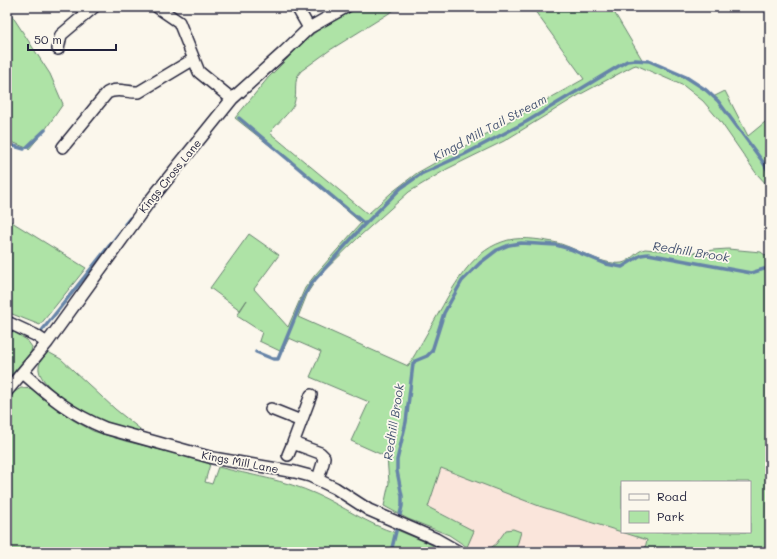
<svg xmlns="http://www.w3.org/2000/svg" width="777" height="559" viewBox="0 0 777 559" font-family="Mali,sans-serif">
	<rect width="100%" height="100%" fill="#fbf7ec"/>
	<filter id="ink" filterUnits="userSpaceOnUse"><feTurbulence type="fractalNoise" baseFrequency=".025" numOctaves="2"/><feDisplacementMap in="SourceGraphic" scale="8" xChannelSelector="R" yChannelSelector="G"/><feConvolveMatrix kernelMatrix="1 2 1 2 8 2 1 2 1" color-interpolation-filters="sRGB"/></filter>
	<g filter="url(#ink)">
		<path fill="#fae5db" d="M441,468l98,38 108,34 -3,12h-173l-4,-5 1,-3 -4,-19 -36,-18z"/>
		<path fill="#aee3a6" stroke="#688270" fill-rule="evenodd" d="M7,7h2v4l41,63 13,30 -18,26 -16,19 -22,-9z
			M360,7h39l-69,43 -29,21c-9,10 -3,21 -7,33 -4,9 -18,20 -24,29l98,81 23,-21 26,-20 167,-94 -52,-72h79l32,54h6c23,10 45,19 64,36l12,-6 23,45 22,-18v70l-14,-15 -36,-52 -17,-20 -19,-15 -48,-21 -3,1 -54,29 -75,46 -57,28 -38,23 -48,43 -43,42 -10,15 -10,25 110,49c10,-16 19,-33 29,-50 15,-27 33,-63 65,-74 15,-6 35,-3 51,0 22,4 47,24 69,21 9,-2 14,-12 23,-14l47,4 21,-3 15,-1 33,3 9,7v293h-90l-8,-2 -1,2h-27l3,-12 -108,-34 -98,-38 -13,39 46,24 -7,16 -18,-12 -41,-16 -24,-13 5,-23 -2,-26 -36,-16 18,-39 -59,-25 11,-25 -32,-14 -7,14 -23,-11 3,-9 -25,-16 10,-16 -7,10 -30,-22 39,-54 30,21 -25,34 34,38 17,-39 10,-13 46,-52 -73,-63 -53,-42 33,-40 39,-39 15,-12zM622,482h128v50h-128z
			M7,219l79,49 -46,57 -33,-13z
			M7,328l20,12 5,7 -1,5 -24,28z
			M48,352l13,7 54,50 25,20 -2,3c-10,-3 -20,-4 -30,-8 -17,-7 -67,-35 -69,-54 -1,-7 4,-13 9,-18z
			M21,388l12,1 40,31 20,11 32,10 80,20 5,3 -5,18 7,2 6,-17c32,8 67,13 98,27 27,12 51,30 80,39l1,-3 31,13 16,9h-437v-153l4,-5z
			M513,529l8,3 -6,20h-30l11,-8 10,-14z"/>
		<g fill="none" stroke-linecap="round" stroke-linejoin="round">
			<path stroke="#6684a8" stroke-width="3.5" d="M239,118l126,106
				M7,144l17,5
				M27,147l18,-17
				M125,224l5,-6
				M7,316l10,5
				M37,331l3,2 81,-102
				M256,352l17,7h5l25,-61 7,-13 52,-58 39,-39 20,-14 44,-20 61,-32 101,-61 8,-1 14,1 37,16 20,13 12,11 45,61 7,12
				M391,552l11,-46v-10l-5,-25v-11l9,-38 7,-58 2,-3 12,-5 5,-5 12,-38 18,-32 18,-18 17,-13 12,-5 12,-2 35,2 14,4 36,15 16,3 19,-12 7,-1 103,19 13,-4h6"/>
			<g stroke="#22223b" stroke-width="14">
				<path id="street" d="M157,7l22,15 20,50 33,27
					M297,7l12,21
					M58,49l3,-14 33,-28
					M63,147l44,-54c10,-6 21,0 32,-1l55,-33
					M7,322l28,13 12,8
					M23,373c27,24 48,41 82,55l108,30 82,14 15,4 25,12 34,22 67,29 23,13
					M7,391l40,-48 102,-141 83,-103 51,-46 26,-25 37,-21
					M311,395l-18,48 27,10 4,4 -1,6 -5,16
					M271,409l30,12
					M288,455l5,-12"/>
			</g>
			<use href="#street" stroke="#fbf7ec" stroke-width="11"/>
		</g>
	</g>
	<g text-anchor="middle" stroke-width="3.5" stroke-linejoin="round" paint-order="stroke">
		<g font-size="11" fill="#22223b" stroke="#fbf7ec">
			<text transform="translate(170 176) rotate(-51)" y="4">Kings Cross Lane</text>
			<text transform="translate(240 462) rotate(11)" y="4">Kings Mill Lane</text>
		</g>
		<g font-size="12" font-style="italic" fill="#445371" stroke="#fbf7ec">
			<text transform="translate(490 128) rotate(-28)" y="4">Kingd Mill Tail Stream</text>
			<text transform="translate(691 252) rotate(9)" y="4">Redhill Brook</text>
			<text transform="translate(394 422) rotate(-81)" y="4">Redhill Brook</text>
		</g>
	</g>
	<rect width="777" height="559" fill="none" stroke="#fbf7ec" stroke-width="24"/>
	<rect x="12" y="12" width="753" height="535" fill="none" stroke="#22223b" stroke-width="1.5" filter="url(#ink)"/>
	<rect x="621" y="481" width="130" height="52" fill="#fbf7ec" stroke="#a4a2a5"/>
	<rect x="629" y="494" width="20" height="6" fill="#fbf7ec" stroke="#a4a2a5"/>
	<text x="657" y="501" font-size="12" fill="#22223b">Road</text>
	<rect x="629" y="511" width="20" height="12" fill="#aee3a6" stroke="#a4a2a5"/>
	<text x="657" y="521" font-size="12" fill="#22223b">Park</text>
	<path d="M28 44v6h88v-6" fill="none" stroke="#22223b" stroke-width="2"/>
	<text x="34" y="44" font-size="12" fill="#22223b" stroke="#fbf7ec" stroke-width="3" paint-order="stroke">50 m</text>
</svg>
